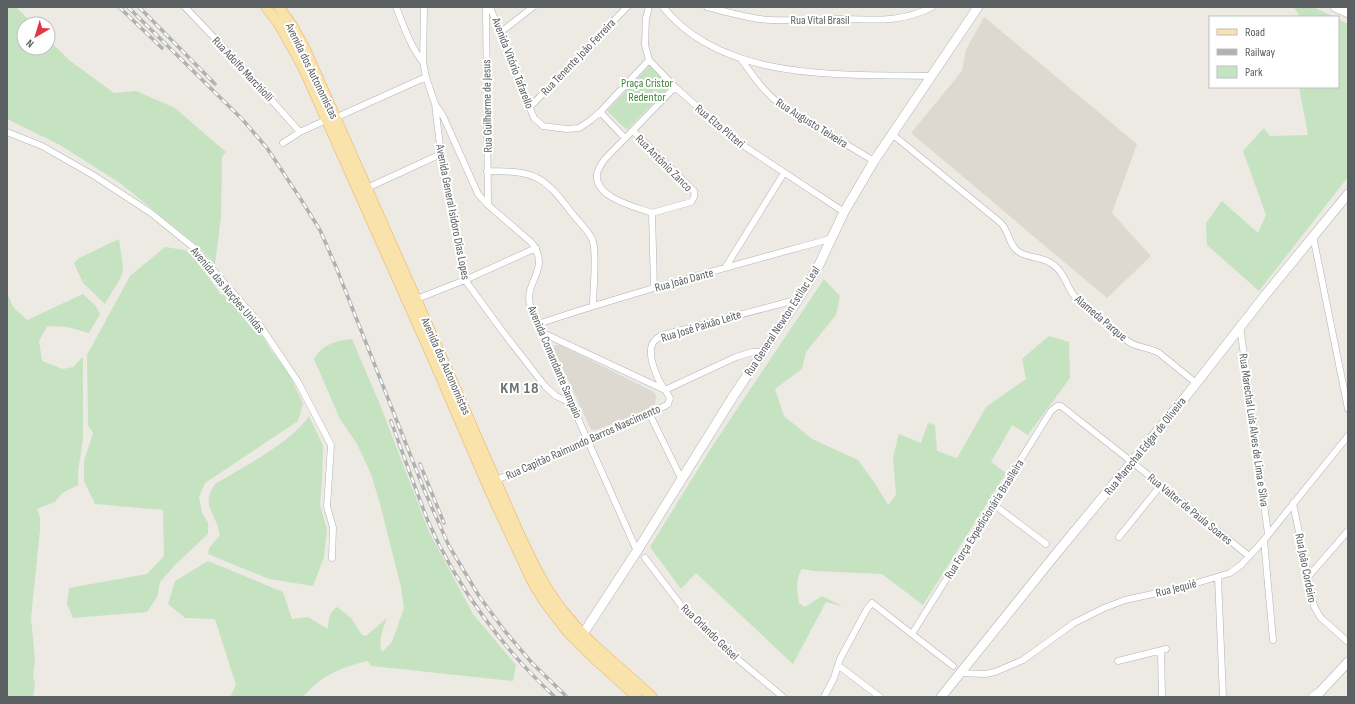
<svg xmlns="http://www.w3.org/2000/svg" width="1355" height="704" viewBox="0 0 1355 704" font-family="'Sofia Sans Condensed',sans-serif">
	<rect width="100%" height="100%" fill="#ede9e3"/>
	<path fill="#ddd9d1" d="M984,17l153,127 -25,69 39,43 -44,42 -196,-165 51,-62 4,-21z
		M556,345h4l92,46 3,2 1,4 -1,7 -5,5 -54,21h-5l-37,-81v-3z"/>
	<path fill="#c6e3c1" d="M7,7h9l17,17h-9v24h24v-9l21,21 45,33 22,-2 39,17 51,44 -4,5 -1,59 -6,49 -18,-20 -77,-62 -60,-38 -53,-26z
		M1294,7h19l21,10h-34z
		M1338,19l10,5v153l-89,114 -52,-46 -1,-22 16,-22 36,32 8,-18 -23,-64 21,-23 6,8 38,-1 -9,-48h39z
		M650,65l20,21 -43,44 -20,-19z
		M119,239l4,29 -2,9 -16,27 -22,-21 -9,-20 5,-5z
		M165,247l20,3 11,9 25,36 7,-3 22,24 20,33 17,22 16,32 -5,18 -93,62 -6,14 3,15 6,11v11l-32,30 -16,18 -3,15 -10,15 -74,6 -6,-14 2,-16 78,-14 17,-18 -1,-46 -68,-6 -11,-23v-20l9,-28 -5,-8 -1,-70 43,-79z
		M824,279l16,17 -4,19 -30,37 -4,17 -27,20 9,27 28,23 46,21 18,25 12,20 8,-10 -3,-38 6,-23 22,9 7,-20 7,2 2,26 20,7 29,-51 40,-28 -4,-20 27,-23 20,6 1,36 -42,57 -16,-10 -21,37 15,11 -83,132 -41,-31 -67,-3 -13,-2c-7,10 -5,22 -3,34l6,4 17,-11 20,10 -16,-4 -33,62 -97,-91 -15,16 -31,-42 63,-102z
		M83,294l12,11 5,9 -11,19 -22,-6 -20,-1 -8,15 3,20 21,8 10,-2 10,-10v82l-5,33v13l-16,8 -7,9 -18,7 3,8v13l-9,88 4,41 -2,17 2,9 -2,12h-26v-401l2,1 4,10 14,13z
		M352,339l29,68 48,125 44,82 43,51 -3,16 -141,-15 -5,-5c-25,6 -47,15 -64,36h-73l6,-12 -21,-66 -30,-1 -17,-14 7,-23 33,-20 75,31 9,27 16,-2 20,12c1,-9 0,-16 9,-22l14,11 11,17 4,1 21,-18c-4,10 -9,24 -5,34l10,-10 12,-34 -3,-21 -21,-83 -9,-30 -14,-30 -17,-25 -26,-60c9,-15 21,-18 38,-20z
		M309,416l14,30 -1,33 -2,26 7,25 -3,27 -11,29 -44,-7 -61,-25 1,-6 11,-13c-2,-5 -2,-10 -5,-15 -7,-17 -10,-19 0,-36 28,-17 76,-41 94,-68z"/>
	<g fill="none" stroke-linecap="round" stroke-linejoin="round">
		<g stroke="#b1b4b8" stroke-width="7">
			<path id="street" d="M185,7l56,59 59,66
				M396,7c8,19 14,39 27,55
				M424,7l-1,55 3,15 9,27 6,50 24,126 38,52 42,54 11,10 15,7
				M486,7l2,198
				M490,7l44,111 9,8 24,3 12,-1 12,-8 9,-8 49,-52
				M649,7l-3,11 -1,27 4,15 26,27 60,53 109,72
				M663,7c61,76 181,67 268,69
				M707,7c21,5 42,12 63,13 25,1 51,-1 76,-1 32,1 57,3 86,-12
				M501,32l32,-25
				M741,59c12,17 23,33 40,46l93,56
				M435,104l8,12 35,78 10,11 44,38c19,27 -8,38 -2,62l41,98 66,148
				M530,107l97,-100
				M600,112l25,26
				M335,118l91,-41
				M633,131l61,60c1,5 0,7 -3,11l-39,11
				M7,132l35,14 51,29 58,38 42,34 62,71 43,64 33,63 -4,62 6,20 -1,31
				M892,134l109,89c8,8 8,23 18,29 13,8 26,3 39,17 9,9 10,23 20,31l51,42c9,6 20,5 30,11l37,30
				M283,143l17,-11 26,-12
				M487,171c53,0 57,6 88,46 5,6 17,18 18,25 4,15 0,47 0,64
				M367,188l74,-34
				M652,213c-16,-6 -58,-15 -55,-39 1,-5 4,-9 7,-14l71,-73
				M652,213l2,75
				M1313,236l35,173
				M725,268l59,-95
				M414,300l51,-20 71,-32
				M538,324c96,-32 194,-58 292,-85
				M1240,326l28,208
				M543,333l122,57
				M665,390c-7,-9 -19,-36 -12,-47 2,-4 6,-6 10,-8l136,-36
				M649,413l32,65
				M496,480l93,-38 76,-36 3,-2 2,-6 -5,-8 71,-33 17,-5h10
				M1293,503l21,103 6,11 28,25
				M993,504l53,40
				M1119,537l42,-52
				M1264,540l9,100
				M645,558l41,54 36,34 61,51
				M1218,577l5,120
				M1307,578l41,-47
				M912,634l139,-223 6,-5h4l100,79 88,71
				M1161,651l1,46
				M1118,661l48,-12
				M839,666l41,31
				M961,673l24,1 10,-2 28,-12 51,-37 30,-15 21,-8 55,-12 50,-15 11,-8 23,-25 84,-104
				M824,697l10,-19 6,-19 27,-50 5,-6 81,63"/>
		</g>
		<g stroke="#b0b4b8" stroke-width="10">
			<path id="secondary" d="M1335,7l13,6
				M583,634l54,-83 97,-156 65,-97 19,-31 26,-55 30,-51 104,-154
				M941,697l114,-142 132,-160 79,-101 82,-100
				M1313,697l7,-5 28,-30"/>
		</g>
		<g stroke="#e9b061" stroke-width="11">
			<path id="primary" d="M266,7l13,17 24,43 131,294 56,130 42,90 12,20 22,29 30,30 41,37
				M279,7l14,20 12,22 115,259 96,219c15,32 29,64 52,90 24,30 57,54 84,80"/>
		</g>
		<use href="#street" stroke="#fff" stroke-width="6"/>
		<use href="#secondary" stroke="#fff" stroke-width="9"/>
		<use href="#primary" stroke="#fae2ab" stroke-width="10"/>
		<g stroke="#b0b1b1" stroke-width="3.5">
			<path id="rail" d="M119,7l43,41
				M128,7l114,112 25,29 33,50 20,32 16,37 89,225 24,54 30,50 25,34 28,33 35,34
				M139,7l76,77
				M391,421c12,33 24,67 37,100 28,65 75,128 127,176
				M420,464l24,59"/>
		</g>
		<use href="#rail" stroke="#fff" stroke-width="2" stroke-dasharray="6" stroke-linecap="butt"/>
	</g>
	<g text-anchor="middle" stroke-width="4" stroke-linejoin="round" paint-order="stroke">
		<g font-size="12" fill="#5b6063" stroke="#fff">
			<text x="820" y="24">Rua Vital Brasil</text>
			<text transform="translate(578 57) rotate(-46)" y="4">Rua Tenente João Ferreira</text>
			<text transform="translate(513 63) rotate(69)" y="4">Avenida Vitório Tafarello</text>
			<text transform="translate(243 69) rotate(47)" y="4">Rua Adolfo Marchiolli</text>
			<text transform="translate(312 71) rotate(64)" y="4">Avenida dos Autonomistas</text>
			<text transform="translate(487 106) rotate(-91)" y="4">Rua Guilherme de Jesus</text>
			<text transform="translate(812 123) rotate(32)" y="4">Rua Augusto Teixeira</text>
			<text transform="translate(720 126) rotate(40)" y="4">Rua Elzo Pitteri</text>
			<text transform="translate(664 163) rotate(45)" y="4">Rua Antônio Zanco</text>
			<text transform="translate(453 212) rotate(79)" y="4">Avenida General Isidoro Dias Lopes</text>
			<text transform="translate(684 280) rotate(-15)" y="4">Rua João Dante</text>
			<text transform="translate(228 290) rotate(50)" y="4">Avenida das Nações Unidas</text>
			<text transform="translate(1101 318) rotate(40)" y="4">Alameda Parque</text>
			<text transform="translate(782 321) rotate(-57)" y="4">Rua General Newton Estilac Leal</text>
			<text transform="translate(701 326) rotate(-17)" y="4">Rua José Paixão Leite</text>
			<text transform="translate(555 362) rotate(67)" y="4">Avenida Comandante Sampaio</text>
			<text transform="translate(446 366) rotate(66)" y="4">Avenida dos Autonomistas</text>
			<text transform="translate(1254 430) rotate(82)" y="4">Rua Marechal Luis Alves de Lima e Silva</text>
			<text transform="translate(583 442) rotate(-24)" y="4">Rua Capitão Raimundo Barros Nascimento</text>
			<text transform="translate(1145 446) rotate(-51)" y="4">Rua Marechal Edgar de Oliveira</text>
			<text transform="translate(1190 509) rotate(39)" y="4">Rua Valter de Paula Soares</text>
			<text transform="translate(984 519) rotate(-58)" y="4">Rua Força Expedicionária Brasileira</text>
			<text transform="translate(1306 568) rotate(79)" y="4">Rua João Cordeiro</text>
			<text transform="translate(1176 588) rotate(-14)" y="4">Rua Jequié</text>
			<text transform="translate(710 632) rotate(44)" y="4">Rua Orlando Geisel</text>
		</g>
		<g font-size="12" fill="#41833a" stroke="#fff">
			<text x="647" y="87">Praça Cristor<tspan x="647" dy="14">Redentor</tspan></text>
		</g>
		<g font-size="16" font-weight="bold" letter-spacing="1" fill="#6c7275" stroke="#fff">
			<text x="520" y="393">KM 18</text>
		</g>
	</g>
	<rect width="1355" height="704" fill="none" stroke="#5b6063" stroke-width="16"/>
	<rect x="1209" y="16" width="130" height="72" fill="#ffffff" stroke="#bdbfc1"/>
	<rect x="1217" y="29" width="20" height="6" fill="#fae2ab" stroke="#bdbfc1"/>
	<text x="1245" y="36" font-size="12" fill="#5b6063">Road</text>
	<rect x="1217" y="49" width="20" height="6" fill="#b0b1b1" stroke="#bdbfc1"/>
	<text x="1245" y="56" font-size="12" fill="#5b6063">Railway</text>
	<rect x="1217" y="66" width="20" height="12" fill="#c6e3c1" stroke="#bdbfc1"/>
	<text x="1245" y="76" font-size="12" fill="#5b6063">Park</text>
	<g transform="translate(36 36) rotate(218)"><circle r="19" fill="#ffffff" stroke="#bdbfc1"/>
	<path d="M0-3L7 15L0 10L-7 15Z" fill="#de3842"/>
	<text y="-6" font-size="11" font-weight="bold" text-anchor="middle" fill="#5b6063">N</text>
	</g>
</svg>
